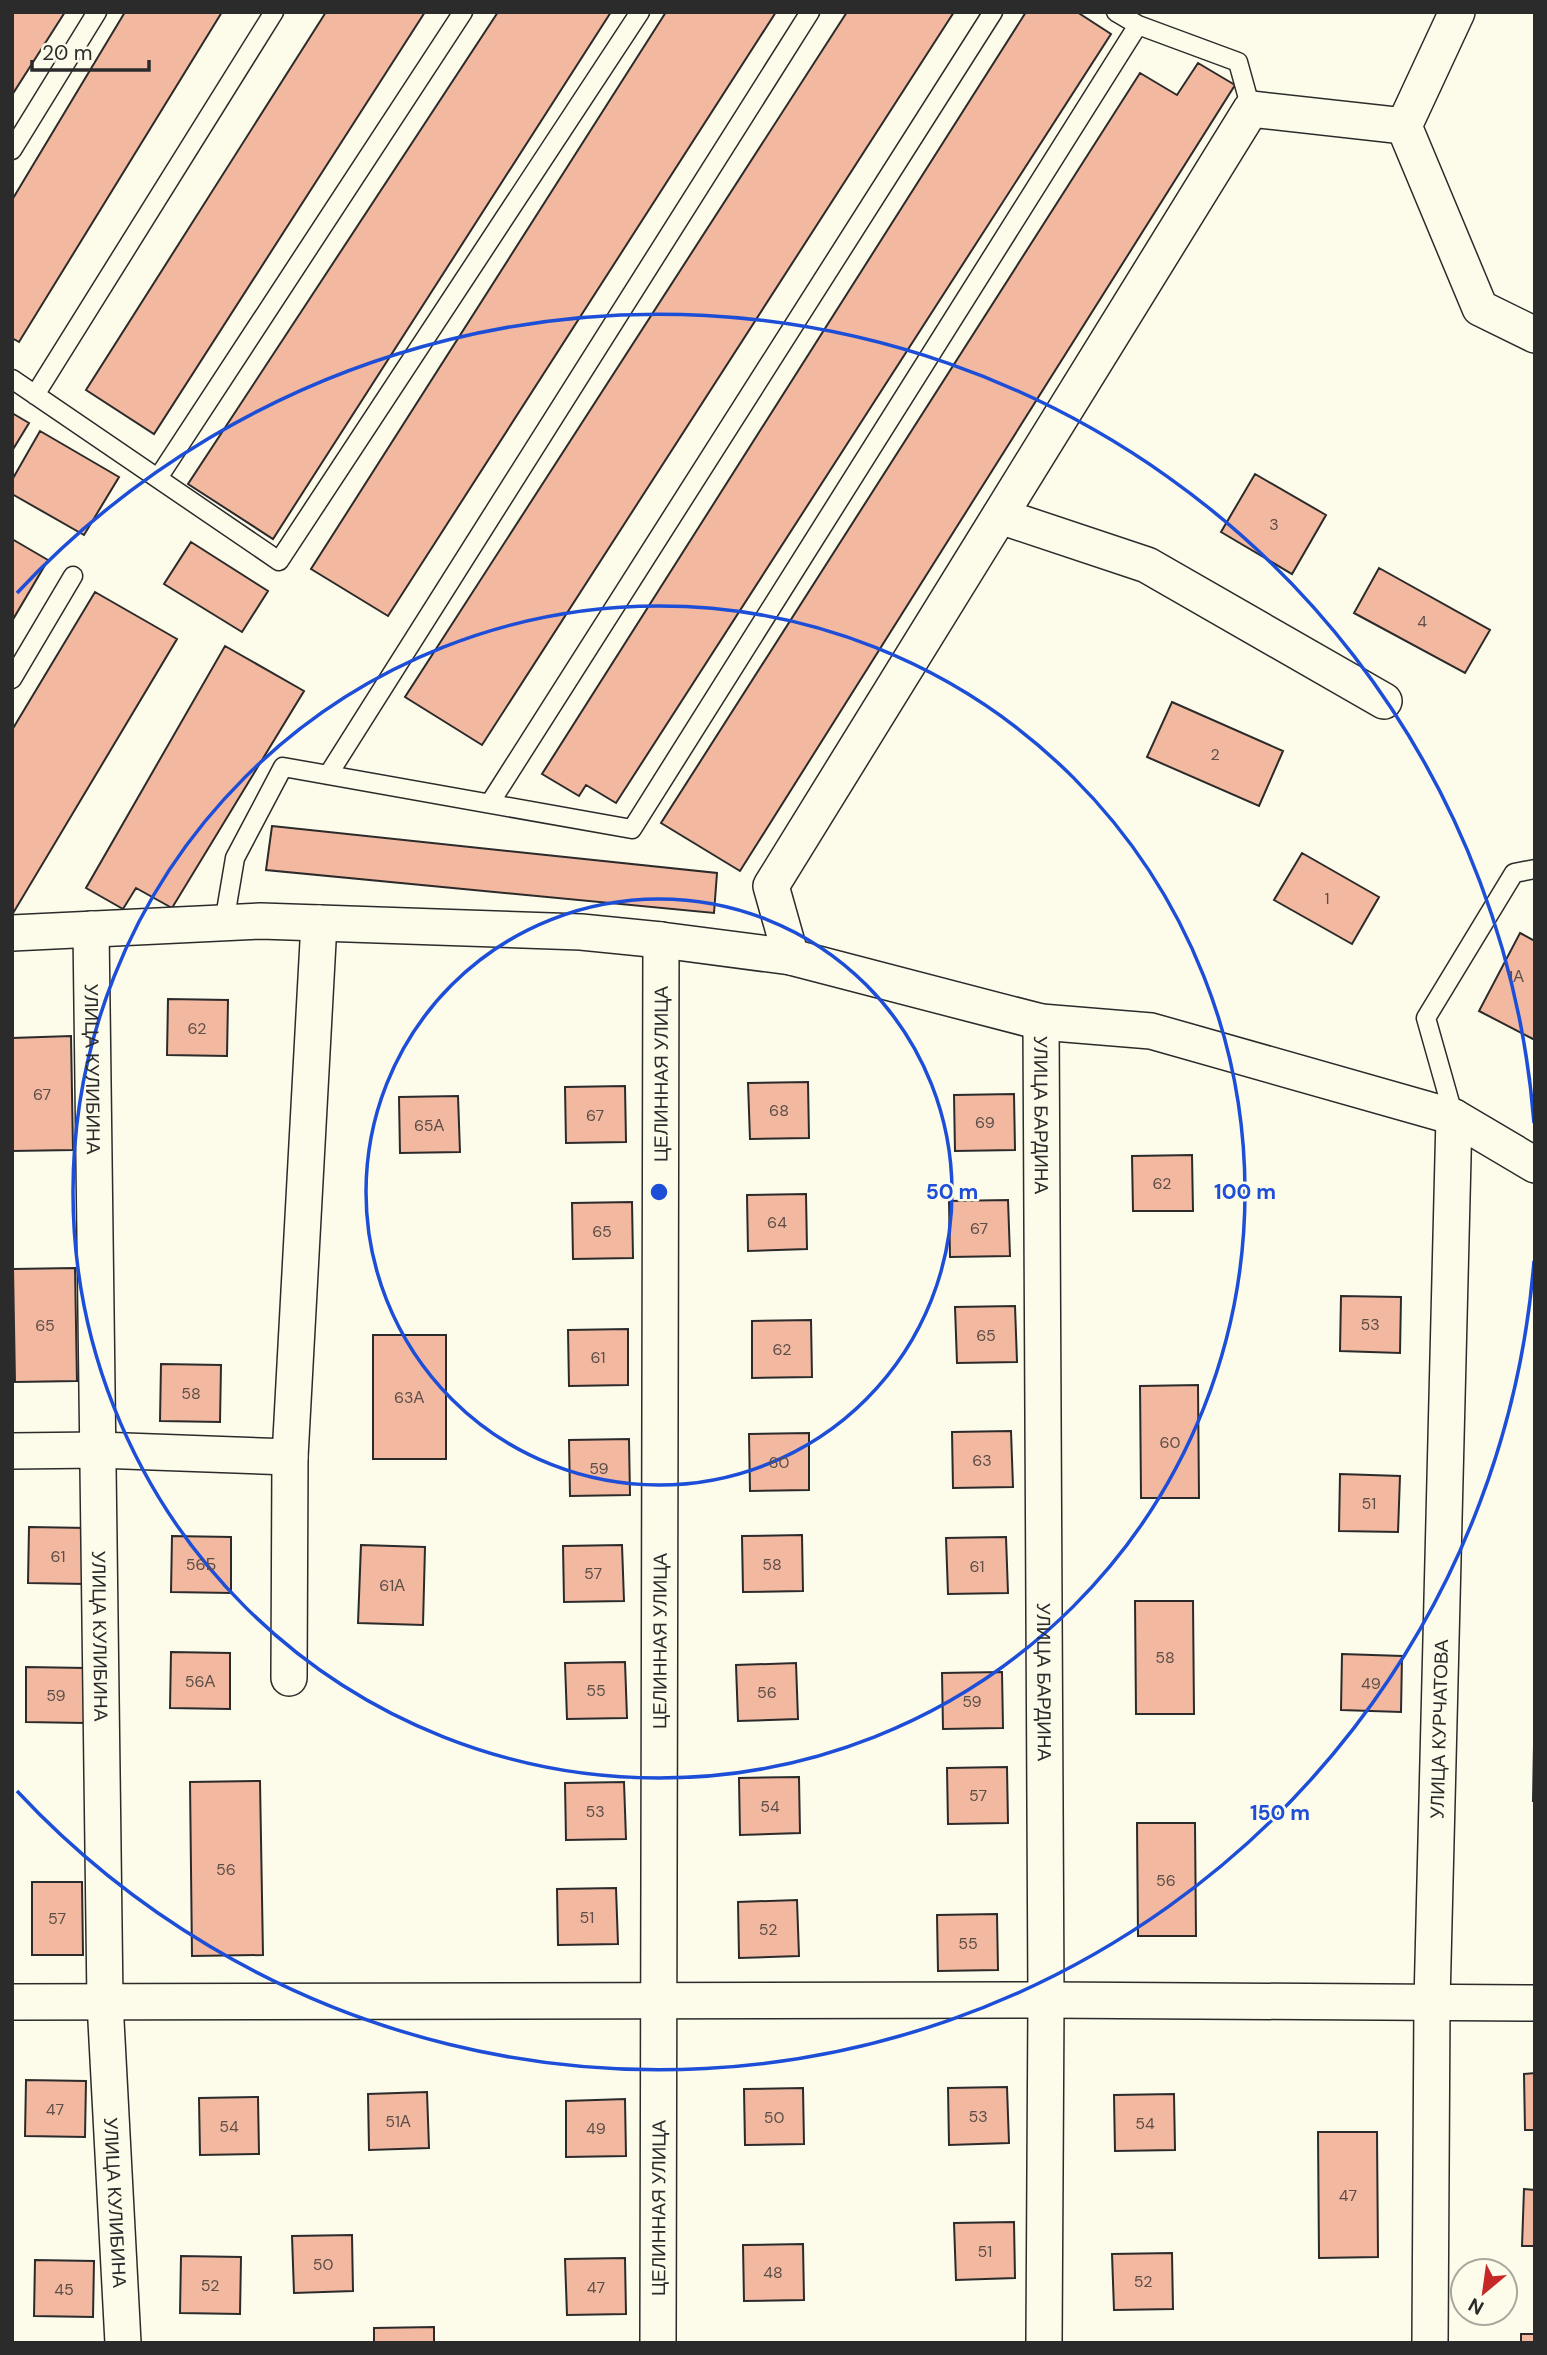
<svg xmlns="http://www.w3.org/2000/svg" width="1547" height="2355" viewBox="0 0 1547 2355" font-family="'DM Sans',sans-serif">
	<rect width="100%" height="100%" fill="#fdfbea"/>
	<path fill="#f2b8a0" stroke="#2b2b2b" stroke-width="2" d="M12,12h53l-53,83z
		M125,12h97l-203,330 -7,-4v-138z
		M326,12h99l-271,422 -68,-44z
		M498,12h113l-338,527 -85,-55z
		M666,12h110l-388,604 -77,-47z
		M847,12h107l-472,733 -77,-48z
		M1026,12h51l34,22 -495,769 -30,-18 -7,11 -37,-22z
		M1198,63l37,22 -495,786 -79,-48 479,-750 37,22z
		M12,413l17,10 -17,28z
		M40,431l79,46 -35,58 -72,-41v-14z
		M1255,474l71,41 -34,59 -71,-42z
		M12,539l36,21 -36,61z
		M191,542l77,49 -26,41 -78,-48z
		M1379,568l111,62 -25,43 -111,-60z
		M95,592l82,47 -165,276v-185z
		M225,646l79,45 -132,217 -36,-20 -13,21 -37,-21z
		M1172,702l111,49 -24,55 -112,-49z
		M272,826l445,47 -3,40 -448,-43z
		M1302,853l77,44 -27,47 -78,-44z
		M1520,933l15,8v99l-56,-29z
		M168,999l60,1 -1,56 -60,-1z
		M71,1036l2,114 -61,1v-113z
		M808,1082l1,56 -59,1 -2,-56z
		M625,1086l1,56 -60,1 -1,-56z
		M1014,1094l1,56 -60,1 -1,-56z
		M458,1096l2,56 -60,1 -1,-56z
		M1192,1155l1,56h-60l-1,-55z
		M806,1194l1,55 -59,2 -1,-56z
		M1008,1200l2,56 -60,1 -1,-56z
		M632,1202l1,56 -60,1 -1,-56z
		M75,1268l2,113 -62,1 -2,-113z
		M1341,1296l60,1 -1,56 -60,-2z
		M1015,1306l2,56 -60,1 -2,-56z
		M811,1320l1,57 -60,1v-57z
		M628,1329v56l-59,1 -1,-56z
		M373,1335h73v124h-73z
		M161,1364l60,1 -1,57 -60,-1z
		M1198,1385l1,113h-58l-1,-112z
		M1011,1431l2,56 -60,1 -1,-56z
		M809,1433v57l-59,1 -1,-57z
		M629,1439l1,56 -60,1 -1,-56z
		M1340,1474l60,2 -2,56 -59,-1z
		M29,1527l59,1 -1,56 -59,-1z
		M802,1535l1,56 -60,1 -1,-56z
		M172,1536l59,1v56l-60,-1z
		M1006,1537l2,56 -60,1 -2,-56z
		M361,1545l64,2 -2,78 -65,-2z
		M622,1545l2,56 -60,1 -1,-56z
		M1135,1601h58l1,113h-58z
		M171,1652l59,1v56l-60,-1z
		M1342,1654l60,2 -1,56 -60,-2z
		M625,1662l2,56 -60,1 -2,-56z
		M796,1663l2,56 -60,2 -2,-56z
		M26,1667l60,1 -1,55 -59,-1z
		M1002,1672l1,56 -60,1 -1,-56z
		M1534,1745h1v56h-2z
		M1007,1767l1,56 -60,1 -1,-56z
		M799,1777l1,56 -60,2 -1,-57z
		M260,1781l3,174 -71,1 -2,-174z
		M624,1782l2,57 -60,1 -1,-57z
		M1137,1823h58l1,113h-58z
		M32,1882h50l1,73h-51z
		M616,1888l2,56 -60,1 -1,-56z
		M797,1900l2,56 -60,2 -1,-56z
		M997,1914l1,56 -60,1 -1,-56z
		M1535,2073v57h-10l-1,-56z
		M26,2080l60,1 -1,56 -60,-1z
		M1007,2087l2,56 -60,2 -1,-57z
		M803,2088l1,56 -59,1 -1,-56z
		M427,2092l2,56 -60,2 -1,-56z
		M1174,2094l1,56 -60,1 -1,-56z
		M258,2097l1,57 -59,1 -1,-57z
		M625,2099l1,57 -60,1v-56z
		M1318,2132h59l1,125 -59,1z
		M1524,2189l11,1v56h-13z
		M1014,2222l1,56 -59,2 -2,-57z
		M352,2235l1,56 -59,2 -2,-57z
		M803,2244l1,56 -60,1 -1,-56z
		M1172,2253l1,56 -59,1 -2,-56z
		M181,2256l60,1 -1,57 -60,-1z
		M625,2258l1,56 -59,1 -2,-56z
		M35,2260l59,1 -1,56 -59,-1z
		M434,2327v16h-60v-15z
		M1521,2334h14v9h-14z"/>
	<g fill="none" stroke-linecap="round" stroke-linejoin="round">
		<g stroke="#2b2b2b" stroke-width="21">
			<path id="service" d="M1138,25l100,37 13,47
				M12,150l85,-138
				M12,379l267,182 361,-549
				M35,395l239,-383
				M158,478l305,-466
				M12,679l61,-103
				M328,775l482,-763
				M490,803l503,-791
				M224,923l11,-65 48,-91 349,62 506,-804 -22,-13
				M1454,1117l-28,-99 88,-145 21,-4"/>
		</g>
		<g stroke="#2b2b2b" stroke-width="38">
			<g id="minor">
				<path d="M1457,12l-53,114 76,182 55,27"/>
				<path d="M1000,516l147,49 237,136"/>
				<path id="s1" d="M91,929l14,1073 18,341"/>
				<path d="M12,933l249,-12 320,11 80,8 130,17 250,65 110,9 303,86 81,48"/>
				<path d="M791,957l-20,-71 480,-777 153,17"/>
				<path id="s2" d="M1041,1022l5,978 -2,343"/>
				<path d="M12,1451l86,-1 192,7 29,-534"/>
				<path d="M289,1678l1,-221"/>
				<path d="M12,2002l1034,-2 489,3"/>
				<path id="s3" d="M658,2343l3,-1403"/>
				<path id="s4" d="M1430,2343l2,-341 22,-885"/>
			</g>
		</g>
		<use href="#service" stroke="#fdfbea" stroke-width="18"/>
		<use href="#minor" stroke="#fdfbea" stroke-width="35"/>
	</g>
	<g fill="none" stroke="#1d4ed8" stroke-width="3.5">
		<circle cx="659" cy="1192" r="293"/>
		<circle cx="659" cy="1192" r="586"/>
		<path d="M1534 1261A878 878 0 0 1 17 1791M17 593A878 878 0 0 1 1534 1123"/>
	</g>
	<g text-anchor="middle" stroke-width="5" stroke-linejoin="round" paint-order="stroke">
		<g font-size="16" fill="#5d4e48">
			<text x="1274" y="530">3</text>
			<text x="1422" y="627">4</text>
			<text x="1215" y="760">2</text>
			<text x="1327" y="904">1</text>
			<text x="1516" y="982">1А</text>
			<text x="197" y="1034">62</text>
			<text x="42" y="1100">67</text>
			<text x="779" y="1116">68</text>
			<text x="595" y="1121">67</text>
			<text x="985" y="1128">69</text>
			<text x="429" y="1131">65А</text>
			<text x="1162" y="1189">62</text>
			<text x="777" y="1228">64</text>
			<text x="979" y="1234">67</text>
			<text x="602" y="1237">65</text>
			<text x="1370" y="1330">53</text>
			<text x="45" y="1331">65</text>
			<text x="986" y="1341">65</text>
			<text x="782" y="1355">62</text>
			<text x="598" y="1363">61</text>
			<text x="191" y="1399">58</text>
			<text x="409" y="1403">63А</text>
			<text x="1170" y="1448">60</text>
			<text x="982" y="1466">63</text>
			<text x="779" y="1468">60</text>
			<text x="599" y="1474">59</text>
			<text x="1369" y="1509">51</text>
			<text x="58" y="1562">61</text>
			<text x="201" y="1570">56Б</text>
			<text x="772" y="1570">58</text>
			<text x="977" y="1572">61</text>
			<text x="593" y="1579">57</text>
			<text x="392" y="1591">61А</text>
			<text x="1165" y="1663">58</text>
			<text x="200" y="1687">56А</text>
			<text x="1371" y="1689">49</text>
			<text x="596" y="1696">55</text>
			<text x="767" y="1698">56</text>
			<text x="56" y="1701">59</text>
			<text x="972" y="1707">59</text>
			<text x="978" y="1801">57</text>
			<text x="770" y="1812">54</text>
			<text x="595" y="1817">53</text>
			<text x="226" y="1875">56</text>
			<text x="1166" y="1886">56</text>
			<text x="587" y="1923">51</text>
			<text x="57" y="1924">57</text>
			<text x="768" y="1935">52</text>
			<text x="968" y="1949">55</text>
			<text x="55" y="2115">47</text>
			<text x="978" y="2122">53</text>
			<text x="774" y="2123">50</text>
			<text x="398" y="2127">51А</text>
			<text x="1145" y="2129">54</text>
			<text x="229" y="2132">54</text>
			<text x="596" y="2134">49</text>
			<text x="1348" y="2201">47</text>
			<text x="985" y="2257">51</text>
			<text x="323" y="2270">50</text>
			<text x="773" y="2278">48</text>
			<text x="1143" y="2287">52</text>
			<text x="210" y="2291">52</text>
			<text x="596" y="2293">47</text>
			<text x="64" y="2295">45</text>
		</g>
		<g font-size="19" fill="#2b2b2b" stroke="#fdfbea">
			<text dy="7" stroke="none"><textPath href="#s1" startOffset="140">УЛИЦА КУЛИБИНА</textPath></text>
			<text dy="7" stroke="none"><textPath href="#s3" startOffset="1269">ЦЕЛИННАЯ УЛИЦА</textPath></text>
			<text dy="7" stroke="none"><textPath href="#s2" startOffset="93">УЛИЦА БАРДИНА</textPath></text>
			<text dy="7" stroke="none"><textPath href="#s1" startOffset="707">УЛИЦА КУЛИБИНА</textPath></text>
			<text dy="7" stroke="none"><textPath href="#s3" startOffset="702">ЦЕЛИННАЯ УЛИЦА</textPath></text>
			<text dy="7" stroke="none"><textPath href="#s2" startOffset="660">УЛИЦА БАРДИНА</textPath></text>
			<text dy="7" stroke="none"><textPath href="#s4" startOffset="614">УЛИЦА КУРЧАТОВА</textPath></text>
			<text dy="7" stroke="none"><textPath href="#s1" startOffset="1274">УЛИЦА КУЛИБИНА</textPath></text>
			<text dy="7" stroke="none"><textPath href="#s3" startOffset="135">ЦЕЛИННАЯ УЛИЦА</textPath></text>
		</g>
	</g>
	<circle cx="659" cy="1192" r="10" fill="#1d4ed8" stroke="#fdfbea" stroke-width="3.5"/>
	<g font-size="21" text-anchor="middle" font-weight="bold" fill="#1d4ed8" stroke="#fdfbea" stroke-width="5" stroke-linejoin="round" paint-order="stroke">
		<text x="952" y="1199">50 m</text>
		<text x="1245" y="1199">100 m</text>
		<text x="1280" y="1820">150 m</text>
	</g>
	<rect width="1547" height="2355" fill="none" stroke="#2b2b2b" stroke-width="28"/>
	<g transform="translate(1484 2292) rotate(209)"><circle r="33" fill="#fdfbea" stroke="#a9a89e" stroke-width="2"/>
	<path d="M0-5L12 26L0 18L-12 26Z" fill="#c62828"/>
	<text y="-10" font-size="19" font-weight="bold" text-anchor="middle" fill="#2b2b2b">N</text>
	</g>
	<path d="M32 60v10h117v-10" fill="none" stroke="#2b2b2b" stroke-width="3.5"/>
	<text x="42" y="60" font-size="21" fill="#2b2b2b" stroke="#fdfbea" stroke-width="5" paint-order="stroke">20 m</text>
</svg>
